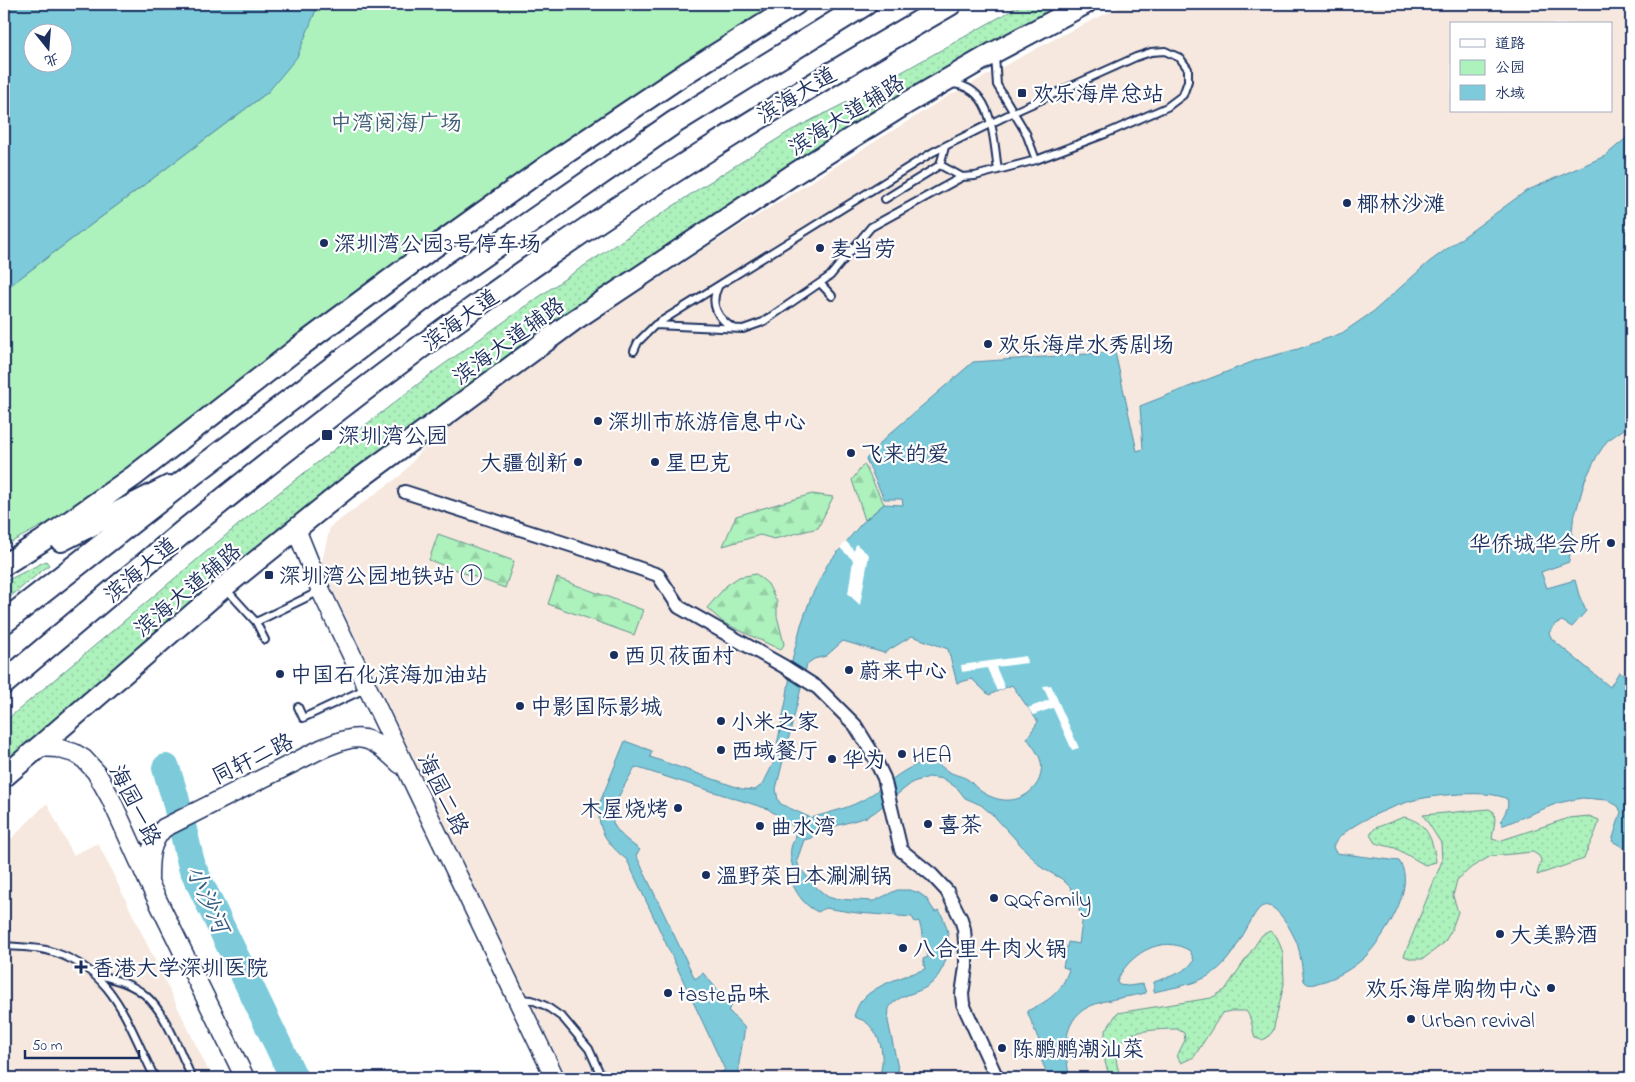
<svg xmlns="http://www.w3.org/2000/svg" width="1635" height="1082" viewBox="0 0 1635 1082" font-family="'Indie Flower','LXGW WenKai TC',sans-serif">
	<defs>
		<pattern id="grass-dots" width="8" height="8" patternUnits="userSpaceOnUse" patternTransform="scale(1.25)"><rect width="8" height="8" fill="#adf1bc"/><path d="M2 2h.1M6 6h.1" fill="none" stroke="#94cfa4" stroke-width="1.8" stroke-linecap="round"/></pattern>
		<pattern id="forest-firs" width="22" height="20" patternUnits="userSpaceOnUse" patternTransform="scale(1.25)"><rect width="22" height="20" fill="#adf1bc"/><path d="M5 1l3.5 6h-7zM16 11l3.5 6h-7z" fill="#94cfa4"/></pattern>
	</defs>
	<rect width="100%" height="100%" fill="#fff"/>
	<filter id="ink" filterUnits="userSpaceOnUse"><feTurbulence type="fractalNoise" baseFrequency=".02" numOctaves="2"/><feDisplacementMap in="SourceGraphic" scale="10" xChannelSelector="R" yChannelSelector="G"/><feConvolveMatrix kernelMatrix="1 2 1 2 8 2 1 2 1" color-interpolation-filters="sRGB"/></filter>
	<g filter="url(#ink)">
		<path fill="#f6e8de" fill-rule="evenodd" d="M1126,4h505v1074h-1064l-246,-513 9,-38 71,-52 27,-32 155,-114 124,-82 236,-148 115,-62zM1451,24h160v87h-160z
			M47,803l26,52 25,-12 114,235h-208v-232z"/>
		<path fill="url(#grass-dots)" stroke="#64908d" d="M1023,4h40l-49,26 -168,99 -154,99 -187,130 -180,133 -274,231 -47,45v-45l240,-202 192,-150 124,-88 137,-92 93,-59 69,-35z
			M46,561l3,4 -45,37v-20z
			M1489,809l5,3 1,8 -3,19 7,2 70,-23 20,-2 10,4c-2,13 -11,26 -15,39l-47,16 4,-15 -2,-4 -6,-4 -42,4 -19,11 -15,13 -4,16 5,16 -7,19 -7,12 -21,16h-11l-8,-3 38,-95 -1,-18 -18,-28z
			M1404,817c24,5 29,24 32,45l-11,3 -30,-17 -20,-5 -5,-8 5,-7z
			M1270,931l7,6 6,16 1,31 -11,47 -6,7 -5,2 -7,-2c-3,-9 -3,-20 -9,-27h-15l-9,2 -28,44 -13,6 -4,-7 8,-16 -1,-7 -7,-4c-8,0 -37,1 -44,5 -20,10 -20,27 -11,44h-12l-5,-16v-30l12,-19 94,-15 14,-8 37,-55z"/>
		<path fill="url(#forest-firs)" stroke="#64908d" d="M864,464l20,40 -19,16 -13,-40z
			M812,494l21,3 -15,31 -44,11 -14,-4 -37,11 13,-30z
			M438,534l76,27 -9,27 -76,-28z
			M756,574l12,10 9,18v14l7,28 -3,6 -57,-27 -17,-15 20,-23 12,-8z
			M557,578l86,32 -9,25 -86,-31z"/>
		<path fill="#adf1bc" stroke="#64908d" d="M317,4h461l-155,101 -534,396 -85,45v-256l264,-198 46,-77z"/>
		<path fill="#7ccada" stroke="#558ca8" fill-rule="evenodd" d="M4,4h313l-3,11 -17,42 -29,35 -264,198zM32,32h30v30h-30z
			M1631,134v290l-24,17 -10,15 -12,24 -12,42 -4,40 -28,10 6,16 28,-8 4,15 7,16 -14,16 -10,-6 -7,3 -6,9 3,6 58,48 9,-15 12,7v173l-19,-11 9,-29 -3,-6 -11,-6 -25,-2 -24,5 -54,22h-2l-1,-4c3,-7 9,-14 6,-22 -17,-10 -76,-4 -96,2 -20,6 -70,25 -78,46l3,6 63,8c19,25 -16,78 -34,96 -12,11 -28,21 -44,25 -7,2 -12,5 -17,-1 -2,-12 -3,-26 -7,-38 -5,-11 -25,-52 -40,-32 -4,5 -7,12 -10,17 -9,16 -19,35 -34,45 -17,12 -39,14 -59,19v-10c13,-5 33,-9 40,-22l-4,-9c-22,-14 -47,-4 -63,14 -4,5 -8,10 -10,17l2,3 9,1 15,-2 3,9c-17,4 -49,7 -63,17 -22,16 -18,46 -13,68h-21l-12,-28 5,-2 -15,-37c22,-10 35,-19 42,-42l-6,-2 5,-25 11,2 4,-29 -3,-2 -4,-13 -5,-12 -9,-9 -20,-11 -48,-52 -13,-11 -16,-7 -7,-9 -14,-10 -15,-2 -16,5 -38,30 -8,5 -56,16 1,5 -8,2 -7,20 2,7 18,21 11,9 7,2 39,2 23,-11h13l9,3 7,5 9,14 4,-2c11,19 13,37 4,57 -3,5 -6,12 -11,16 -13,12 -34,10 -43,25l-1,13 12,57h-21c6,-19 4,-41 -12,-55 -4,-4 -8,-3 -13,-7 2,-5 4,-11 7,-15 15,-18 44,-24 64,-32l-2,-10 5,-2 -9,-36 -4,1 -3,-5 -55,-4 -32,-5 -7,4c-13,-6 -20,-16 -26,-29l4,-3c-2,-10 -7,-22 -5,-32 2,-8 7,-14 2,-22l-25,-17 -133,-42c-7,13 -28,44 -21,58 6,11 17,18 26,25l-4,5 59,124 8,-6 29,33 -4,4 17,18 -6,35v15h-21l-1,-3 8,-5 -98,-210c-20,-16 -32,-32 -27,-58l25,-61 27,10 -2,6 92,32 13,1 8,-6 10,-20 13,-63 7,-45 8,-31 10,-28 16,-32 34,-41 23,-20 19,1 -1,-6h-18l-18,-40 20,-22 87,-75 142,-10 22,99 6,-2 -3,-43 117,-46 41,-11 44,-16 32,-22 55,-49 97,-71 79,-35zM912,636l36,13 9,34 15,-4 17,16 23,-10 26,37 -11,16c7,10 17,21 14,34 -1,9 -6,16 -14,22 -16,11 -35,6 -49,-5 -4,-3 -7,-8 -11,-10 -7,-4 -14,-4 -21,-9 -7,-5 -10,-10 -20,-8 -21,4 -40,23 -58,35 -17,11 -38,15 -57,21l-30,-14 -3,-4 -2,-11 31,-125 7,-5 12,-3 17,-15 41,12z"/>
		<path fill="#fff" d="M846,541l8,10 2,-7 13,11 -9,50 -12,-11 5,-34 -13,-12z
			M1026,656l1,7 -31,4 9,21 -8,3 -10,-23 -25,4 -1,-7z
			M1051,685l28,63 -7,2 -19,-42 -20,7 -5,-7 21,-8 -6,-14z"/>
		<g fill="none" stroke-linecap="round" stroke-linejoin="round">
			<path stroke="#7ccada" stroke-width="28" d="M166,768l9,29 17,70 102,211"/>
			<g stroke="#1b2f5e" stroke-width="10">
				<path id="lane" d="M1165,51l15,7 8,11v12l-5,14 -16,12 -62,27 -69,26 -61,16 -13,1 -91,50 -41,49 -67,46 -20,7 -88,-4 278,-173 81,-40 122,-55 15,-5z
					M995,56l2,29 29,48 10,27
					M952,84c42,3 41,54 46,86
					M945,147l-5,18 22,12
					M885,199l55,-34
					M820,283l12,13
					M718,287c-9,17 0,32 15,41
					M634,351l4,-9 17,-17
					M227,590l29,32 9,18
					M256,622l64,-31
					M298,707l5,11 62,-29
					M4,946c14,1 28,1 42,4 68,17 81,73 109,128
					M96,974c17,5 35,9 49,21 20,16 36,59 47,83
					M519,999l13,1 14,6 17,12 26,31 13,29"/>
			</g>
			<g stroke="#1b2f5e" stroke-width="16">
				<path id="street" d="M405,492l184,59 69,24 21,32 106,60 33,21 37,37 16,26 13,27 17,72 31,25 15,16 14,28 3,10 2,25v13l-4,27 1,10 34,74"/>
			</g>
			<g stroke="#1b2f5e" stroke-width="21">
				<path id="secondary" d="M296,529l25,62 234,487
					M38,747l19,1 17,5 10,6 12,13 14,25 39,86 96,195
					M149,880c0,-20 0,-37 15,-52l157,-79c39,-17 48,-15 79,15"/>
			</g>
			<g stroke="#1b2f5e" stroke-width="24">
				<path id="primary" d="M61,541l108,-55
					M4,565l38,-24 92,-65 168,-131 128,-95 117,-84 139,-93 110,-69
					M4,777l220,-190 72,-58 51,-41 226,-167 218,-145 116,-73 88,-51 90,-48"/>
			</g>
			<g stroke="#1b2f5e" stroke-width="26">
				<path id="highway" d="M4,622l193,-151 256,-195 222,-154 190,-118
					M4,683c60,-50 119,-101 179,-151 94,-76 190,-151 288,-222 153,-112 315,-211 479,-306"/>
			</g>
			<use href="#lane" stroke="#fff" stroke-width="6"/>
			<use href="#street" stroke="#fff" stroke-width="12"/>
			<use href="#secondary" stroke="#fff" stroke-width="18"/>
			<use href="#primary" stroke="#fff" stroke-width="20"/>
			<use href="#highway" stroke="#fff" stroke-width="22"/>
		</g>
	</g>
	<g fill="#1b2f5e" stroke="#fff" stroke-width="2">
		<rect x="1017" y="88" width="10" height="10" rx="2.5"/>
		<circle cx="1347" cy="203" r="5"/>
		<circle cx="324" cy="243" r="5"/>
		<circle cx="820" cy="248" r="5"/>
		<circle cx="988" cy="344" r="5"/>
		<circle cx="598" cy="421" r="5"/>
		<rect x="321" y="429" width="12" height="12" rx="2.5"/>
		<circle cx="851" cy="453" r="5"/>
		<circle cx="578" cy="462" r="5"/>
		<circle cx="655" cy="462" r="5"/>
		<circle cx="1611" cy="543" r="5"/>
		<rect x="264" y="570" width="10" height="10" rx="2.5"/>
		<circle cx="614" cy="655" r="5"/>
		<circle cx="849" cy="670" r="5"/>
		<circle cx="280" cy="674" r="5"/>
		<circle cx="520" cy="706" r="5"/>
		<circle cx="721" cy="721" r="5"/>
		<circle cx="721" cy="750" r="5"/>
		<circle cx="902" cy="754" r="5"/>
		<circle cx="832" cy="759" r="5"/>
		<circle cx="678" cy="808" r="5"/>
		<circle cx="928" cy="824" r="5"/>
		<circle cx="760" cy="826" r="5"/>
		<circle cx="706" cy="875" r="5"/>
		<circle cx="994" cy="898" r="5"/>
		<circle cx="1500" cy="934" r="5"/>
		<circle cx="903" cy="948" r="5"/>
		<path d="M78.5 959.5h5v5h5v5h-5v5h-5v-5h-5v-5h5z"/>
		<circle cx="1551" cy="988" r="5"/>
		<circle cx="668" cy="993" r="5"/>
		<circle cx="1411" cy="1019" r="5"/>
		<circle cx="1002" cy="1048" r="5"/>
	</g>
	<g text-anchor="middle" stroke-width="4.5" stroke-linejoin="round" paint-order="stroke">
		<g font-size="22" fill="#1b2f5e" stroke="#fff" text-anchor="start">
			<text x="1032" y="101">欢乐海岸总站</text>
			<text x="1357" y="211">椰林沙滩</text>
			<text x="334" y="251">深圳湾公园3号停车场</text>
			<text x="830" y="256">麦当劳</text>
			<text x="998" y="352">欢乐海岸水秀剧场</text>
			<text x="608" y="429">深圳市旅游信息中心</text>
			<text x="338" y="443">深圳湾公园</text>
			<text x="861" y="461">飞来的爱</text>
			<text x="568" y="470" text-anchor="end">大疆创新</text>
			<text x="665" y="470">星巴克</text>
			<text x="1601" y="551" text-anchor="end">华侨城华会所</text>
			<text x="279" y="583">深圳湾公园地铁站 ①</text>
			<text x="624" y="663">西贝莜面村</text>
			<text x="859" y="678">蔚来中心</text>
			<text x="290" y="682">中国石化滨海加油站</text>
			<text x="530" y="714">中影国际影城</text>
			<text x="731" y="729">小米之家</text>
			<text x="731" y="758">西域餐厅</text>
			<text x="912" y="762">HEA</text>
			<text x="842" y="767">华为</text>
			<text x="668" y="816" text-anchor="end">木屋烧烤</text>
			<text x="938" y="832">喜茶</text>
			<text x="770" y="834">曲水湾</text>
			<text x="716" y="883">温野菜日本涮涮锅</text>
			<text x="1004" y="906">QQfamily</text>
			<text x="1510" y="942">大美黔酒</text>
			<text x="913" y="956">八合里牛肉火锅</text>
			<text x="92" y="975">香港大学深圳医院</text>
			<text x="1541" y="996" text-anchor="end">欢乐海岸购物中心</text>
			<text x="678" y="1001">taste品味</text>
			<text x="1421" y="1027">Urban revival</text>
			<text x="1012" y="1056">陈鹏鹏潮汕菜</text>
		</g>
		<g font-size="22" fill="#1b2f5e" stroke="#fff">
			<text transform="translate(796 94) rotate(-31)" y="8">滨海大道</text>
			<text transform="translate(846 114) rotate(-32)" y="8">滨海大道辅路</text>
			<text transform="translate(460 319) rotate(-36)" y="8">滨海大道</text>
			<text transform="translate(508 340) rotate(-36)" y="8">滨海大道辅路</text>
			<text transform="translate(140 569) rotate(-40)" y="8">滨海大道</text>
			<text transform="translate(187 589) rotate(-40)" y="8">滨海大道辅路</text>
			<text transform="translate(252 758) rotate(-26)" y="8">同轩二路</text>
			<text transform="translate(444 794) rotate(64)" y="8">海园二路</text>
			<text transform="translate(136 805) rotate(63)" y="8">海园一路</text>
		</g>
		<g font-size="22" fill="#406076" stroke="#fff">
			<text x="396" y="130">中湾阅海广场</text>
		</g>
		<g font-size="24" font-style="italic" fill="#385e83" stroke="#fff">
			<text transform="translate(208 899) rotate(66)" y="8">小沙河</text>
		</g>
	</g>
	<rect width="1635" height="1082" fill="none" stroke="#fff" stroke-width="20"/>
	<rect x="10" y="10" width="1615" height="1062" fill="none" stroke="#1b2f5e" stroke-width="2" filter="url(#ink)"/>
	<rect x="1450" y="22" width="162" height="90" fill="#ffffff" stroke="#a4acbf"/>
	<rect x="1460" y="39" width="25" height="8" fill="#ffffff" stroke="#a4acbf"/>
	<text x="1495" y="48" font-size="15" fill="#1b2f5e">道路</text>
	<rect x="1460" y="60" width="25" height="15" fill="#adf1bc" stroke="#a4acbf"/>
	<text x="1495" y="72" font-size="15" fill="#1b2f5e">公园</text>
	<rect x="1460" y="85" width="25" height="15" fill="#7ccada" stroke="#a4acbf"/>
	<text x="1495" y="98" font-size="15" fill="#1b2f5e">水域</text>
	<g transform="translate(48 48) rotate(163)"><circle r="24" fill="#ffffff" stroke="#a4acbf"/>
	<path d="M0-4L9 19L0 12L-9 19Z" fill="#1b2f5e"/>
	<text y="-8" font-size="14" font-weight="bold" text-anchor="middle" fill="#1b2f5e">北</text>
	</g>
	<path d="M25 1050v8h114v-8" fill="none" stroke="#1b2f5e" stroke-width="2.5"/>
	<text x="32" y="1050" font-size="15" fill="#1b2f5e" stroke="#ffffff" stroke-width="4" paint-order="stroke">50 m</text>
</svg>
